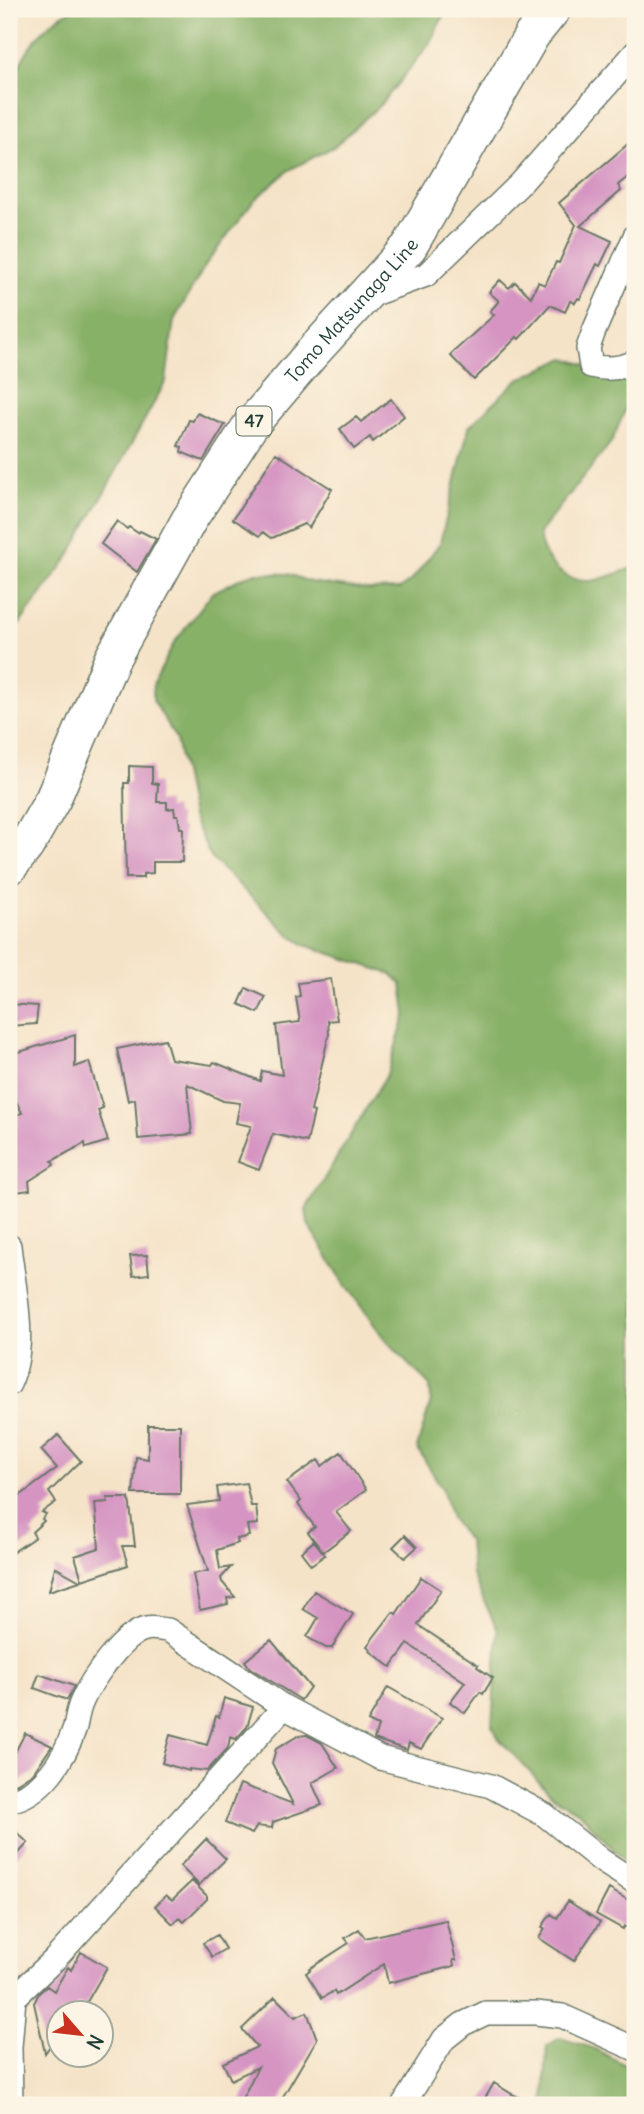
<svg xmlns="http://www.w3.org/2000/svg" width="644" height="2114" viewBox="0 0 644 2114" font-family="Delius,sans-serif">
	<rect width="100%" height="100%" fill="#fcf5e5"/>
	<filter id="ink" filterUnits="userSpaceOnUse"><feTurbulence type="fractalNoise" baseFrequency=".0143" numOctaves="2"/><feDisplacementMap in="SourceGraphic" scale="14" xChannelSelector="R" yChannelSelector="G"/><feConvolveMatrix kernelMatrix="1 2 1 2 8 2 1 2 1" color-interpolation-filters="sRGB"/></filter>
	<filter id="wash" filterUnits="userSpaceOnUse"><feTurbulence type="fractalNoise" baseFrequency=".00686" numOctaves="4" result="noise"/><feDisplacementMap in="SourceGraphic" scale="28" xChannelSelector="R" yChannelSelector="G"/><feGaussianBlur stdDeviation="1.57" result="paint"/><feColorMatrix in="noise" values="0 0 0 0 0 0 0 0 0 0 0 0 0 0 0 0 0 1.4 0 .05"/><feComposite in="paint" operator="in"/></filter>
	<g filter="url(#wash)">
		<rect width="100%" height="100%" fill="#f5e3c8"/>
		<path fill="#88b167" stroke="#54774e" stroke-width="2" d="M73,9h374l-19,37 -46,57 -47,43 -46,24 -36,31 -47,63 -32,56 -8,61 -98,177 -59,80v-550c14,-34 30,-62 64,-79z
			M565,358l60,19 9,12 -22,52 -73,92c2,24 21,47 47,48 12,1 37,-10 49,-14v1303l-8,-6 -48,-52 -26,-15 -54,-58 -7,-13 6,-95 -26,-56 -3,-33 -18,-24 -9,-30 -25,-40 14,-47 -1,-15 -46,-48 -40,-55 -36,-59 -2,-15 81,-135 19,-60 -4,-30 -11,-10 -86,-29 -16,-11 -78,-76 -19,-41 -16,-78 -23,-39v-15l21,-42 38,-50 29,-15 15,-5 32,1 22,8 58,8 31,-1 13,-9 28,-37 29,-116 48,-47z
			M560,2038l33,10 42,22v35h-91l3,-59z"/>
		<g id="blocks">
			<path fill="#d594c2" d="M635,138v33l-17,14 3,6 -41,35 32,15 -12,25 -3,-2 -17,35 -2,-1 -3,5 -5,-2 -5,11 -15,-7 -31,34 -2,-2 -43,43 -24,-25 44,-40 -4,-4 9,-10 -10,-9 11,-12 9,8 6,-6 16,15 7,-15 7,3 11,-23 3,1 17,-38 -17,-22z
				M391,399l13,17 -31,26 -3,-5 -16,12 -14,-20 16,-12 5,5z
				M197,413l28,12 -22,36 -22,-9 1,-5 -4,-1 11,-26 4,1z
				M276,453l56,36 -23,39 -5,-4 -32,14 -9,-6 -3,4 -27,-17z
				M117,521l10,8 2,-2 9,6 2,-2 16,8 -19,33 -36,-28z
				M129,766l23,1v16l6,1 -1,18h10v7l7,-1 1,7h3l2,13h3l-1,34h-29v11l-10,1v4h-17l-2,-95h5z
				M331,979l6,41 -9,1 1,13 -18,77 3,1 -7,30 -34,-8 -14,36 -21,-8 13,-36 -15,-3 4,-20 -17,-2 -36,-17 5,50 -54,5 -3,-40 -7,2 -11,-52 48,-10 6,20 41,6 2,-3 46,19 2,-10 20,4 -6,-50 24,-3 -4,-25 4,-1 -2,-13z
				M246,988l20,9 -8,16 -19,-9z
				M9,1004l29,2 -2,18 -27,2z
				M75,1035v32l14,-5 14,46 -5,2 10,31 -22,7 -1,-5 -33,18 2,4 -25,16 1,9 -21,3v-76l13,-4 -13,-26v-32z
				M147,1255l2,19 -16,2 -3,-20z
				M148,1425h32v69h-47l3,-37 12,2z
				M58,1435l23,26 -32,31 7,10 -14,10 4,2 -4,5 2,2 -12,11 3,5 -26,18v-51l48,-36 -16,-18z
				M341,1452l25,38 -30,22 15,19 -28,21 -15,-20 7,-5 -17,-23 3,-3 -14,-19 31,-22 4,6z
				M246,1483l5,23h5l2,18 -11,1 2,11 -12,3 1,4 -21,7 3,19 11,-2 -10,11 1,4 13,15 -8,1 1,6 -28,6 -7,-36 15,-3 -21,-66 32,-4 -2,-14z
				M107,1498h22l6,48h-13l6,19 -46,15 -7,-24 24,-8 -4,-45 13,-1z
				M405,1535l12,12 -12,11 -12,-11z
				M314,1541l11,14 -14,10 -10,-13z
				M55,1567l25,14 -31,10z
				M421,1577l20,13 -23,35 60,40 -1,2 16,11 -10,16 -3,-2 -15,21 -15,-11 15,-20 -57,-38 -17,23 -21,-16 1,-2 -4,-3 26,-34 3,2z
				M314,1591l39,23 -21,34h-6l-19,-11 11,-19 -15,-9z
				M271,1640l39,47 -9,13 -51,-32 -5,-7z
				M39,1674l35,12 -7,14 -33,-12z
				M388,1687l54,31 -21,31 -12,-6 -2,7 -33,-11 4,-13 -10,-5z
				M224,1698l29,9 -6,20 -11,12 -6,-2 -2,11 -21,23 -18,-2v2l-27,-8 8,-28 37,10 9,-29 3,1z
				M25,1733l27,13 -19,27 -17,11 -7,-3v-17z
				M307,1735l15,8 16,25 -26,15 10,22 -49,17 -1,6 -15,-2 -5,8 -27,-11 15,-39 53,20 -21,-41 4,-14 22,-13z
				M9,1825l19,18 -19,21z
				M206,1839l20,20 -27,26 -19,-19z
				M192,1881l15,15v3l-23,23 -5,-4 -6,6 -18,-18 11,-11 6,5z
				M609,1889l26,15v28l-11,-6 -1,3 -27,-15z
				M568,1901l32,21 -26,39 -35,-23 6,-9 -3,-2 9,-13 6,4z
				M446,1920l10,40h-3l1,6 -66,17 -4,-19 -48,31 -2,-4 -12,7 -16,-25 4,-3 -1,-1 40,-26 -4,-5 14,-9 6,9z
				M217,1935l8,14 -13,8 -9,-14z
				M81,1952l26,15 -23,40 -6,-3 -5,8h-13v20l-15,21 -11,-50 5,-10 8,-7 7,5 14,-24 3,3z
				M275,1997l20,20 12,-5 10,27 -39,66h-39l19,-38 -27,13 -8,-17 34,-16 -15,-18z
				M494,2083l18,11 23,11h-54z"/>
		</g>
	</g>
	<g filter="url(#ink)">
		<use href="#blocks" fill-opacity="0" stroke="#6a7768" stroke-width="2"/>
		<g fill="none" stroke-linecap="round" stroke-linejoin="round">
			<g stroke="#6a7768" stroke-width="26">
				<path id="minor" d="M635,236l-41,95 -6,17 3,18c16,4 29,3 44,-4
					M368,296l58,-21 95,-92 114,-130
					M9,1246c5,44 19,98 0,138
					M9,1801c34,-7 56,-43 66,-74 2,-9 3,-18 7,-26 9,-21 42,-68 64,-72 7,-2 16,1 22,1l116,77 96,51 111,28 54,29 57,46 33,21
					M11,2105l-1,-58 4,-49 40,-38 230,-253
					M403,2105l41,-66 19,-15 23,-11h50l26,3 73,33"/>
			</g>
			<g stroke="#6a7768" stroke-width="38">
				<g id="primary">
					<path id="s1" d="M9,867l17,-21 27,-47 59,-140 77,-139 61,-94 62,-73 97,-106 123,-212 21,-26"/>
				</g>
			</g>
			<use href="#minor" stroke="#fff" stroke-width="23"/>
			<use href="#primary" stroke="#fff" stroke-width="35"/>
		</g>
	</g>
	<g text-anchor="middle" stroke-width="5" stroke-linejoin="round" paint-order="stroke">
		<rect fill="#fcf5e5" stroke="#617469" stroke-width="2" x="236.5" y="406.5" width="35" height="29" rx="5"/>
		<g font-size="18" font-weight="bold" fill="#1f3d34">
			<text x="254" y="427">47</text>
		</g>
		<g font-size="19" fill="#1f3d34" stroke="#fcf5e5">
			<text dy="7" stroke="none"><textPath href="#s1" startOffset="658">Tomo Matsunaga Line</textPath></text>
		</g>
	</g>
	<rect width="644" height="2114" fill="none" stroke="#fcf5e5" stroke-width="35"/>
	<g transform="translate(80 2034) rotate(118)"><circle r="33" fill="#fcf5e5" stroke="#a4ab9e" stroke-width="2"/>
	<path d="M0-5L12 26L0 18L-12 26Z" fill="#c8321e"/>
	<text y="-10" font-size="19" font-weight="bold" text-anchor="middle" fill="#1f3d34">N</text>
	</g>
</svg>
